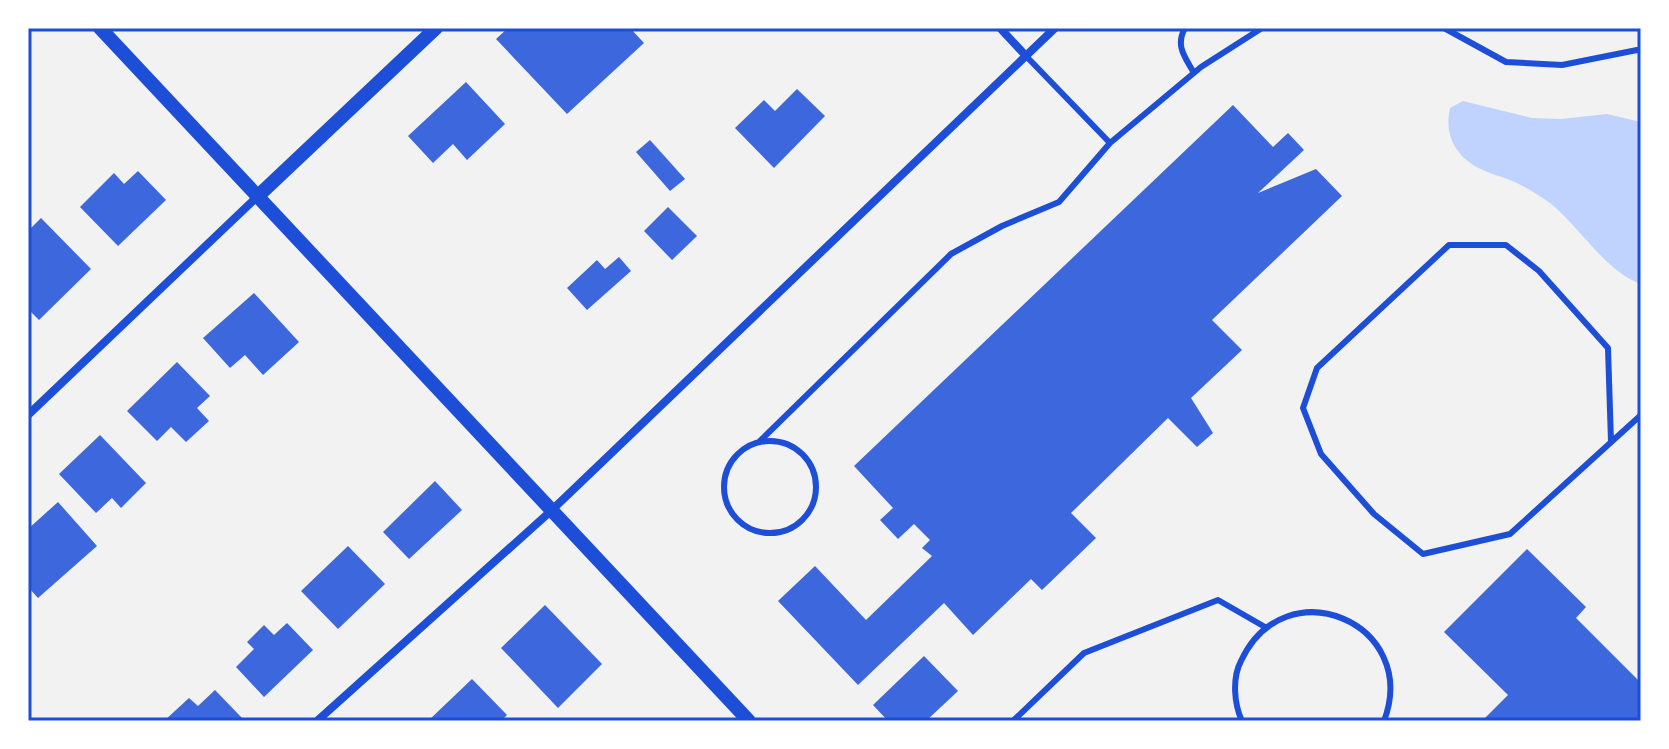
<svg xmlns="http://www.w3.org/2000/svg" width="1669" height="749" viewBox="0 0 1669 749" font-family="Rubik,sans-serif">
	<rect width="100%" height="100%" fill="#f2f2f2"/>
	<path fill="#bfd3fe" d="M1463,101l69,17 29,1 46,-5 34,8v162c-35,-12 -62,-58 -91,-81 -12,-9 -29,-19 -43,-24 -16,-6 -30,-9 -43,-21 -15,-15 -18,-31 -14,-50z"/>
	<path fill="#3d67dc" d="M508,28h122l14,15 -77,71 -71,-75z
		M466,82l39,42 -38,36 -14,-16 -20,19 -25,-27z
		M797,89l28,27 -51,52 -39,-40 29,-28 11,11z
		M1233,105l40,42 15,-14 16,17 -46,43 58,-24 26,27 -130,124 30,30 -51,48 22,35 -16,14 -29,-29 -97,95 25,25 -54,52 -11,-11 -58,56 -29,-32 -86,82 -80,-84 37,-35 51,54 66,-64 -10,-8 8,-8 -16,-16 -16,15 -18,-19 13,-12 -39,-42z
		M650,140l35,39 -15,12 -34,-39z
		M138,171l28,29 -48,46 -38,-39 34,-34 10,11z
		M668,207l29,29 -25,24 -28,-29z
		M41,218l50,51 -52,51 -11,-11v-78z
		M619,257l12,14 -44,39 -20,-22 30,-28 8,9z
		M254,293l45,49 -36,33 -18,-20 -15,13 -27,-30z
		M177,362l33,34 -13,12 12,13 -23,21 -15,-15 -14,14 -30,-30z
		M100,435l46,48 -25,25 -9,-10 -16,15 -37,-39z
		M435,481l27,29 -53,49 -26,-27z
		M58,502l39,44 -59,52 -10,-11v-58z
		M348,546l37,38 -47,45 -37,-38z
		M1527,549l59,58 -10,11 65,65v38h-159l26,-26 -64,-63z
		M545,605l57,59 -44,44 -57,-60z
		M287,623l26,27 -49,47 -28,-30 18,-18 -7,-7 17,-17 10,10z
		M924,656l34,35 -32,30h-38l-15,-16z
		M472,679l35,36 -6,6h-73z
		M215,690l27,28 -3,3h-75l25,-23 9,8z"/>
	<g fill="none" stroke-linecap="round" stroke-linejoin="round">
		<path stroke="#1d4ed8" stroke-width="6" d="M1185,28c-10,18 0,29 9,45
			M1444,28l62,34 56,3 75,-15 4,1
			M1026,56l84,87 91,-76 61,-39
			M724 487a46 46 0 1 1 92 0a46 46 0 1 1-92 0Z
			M759,442l192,-188 51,-28 57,-24 51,-59
			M1611,442l-3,-94 -69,-77 -33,-26h-57l-132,123 -14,40 18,46 53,60 49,40 87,-20 131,-119
			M1013,721l71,-68 134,-53 47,27
			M1242,721c-8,-17 -10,-43 -1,-60 44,-95 180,-38 143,60"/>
		<path stroke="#1d4ed8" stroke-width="8" d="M1000,28l26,28
			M28,415l230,-219
			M317,721l235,-211 503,-482"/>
		<path stroke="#1d4ed8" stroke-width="14" d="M100,28l649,693
			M258,196l178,-168"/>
	</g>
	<rect width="1669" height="749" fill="none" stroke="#ffffff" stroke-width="60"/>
	<rect x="30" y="30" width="1609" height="689" fill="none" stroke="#1d4ed8" stroke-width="3"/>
</svg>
